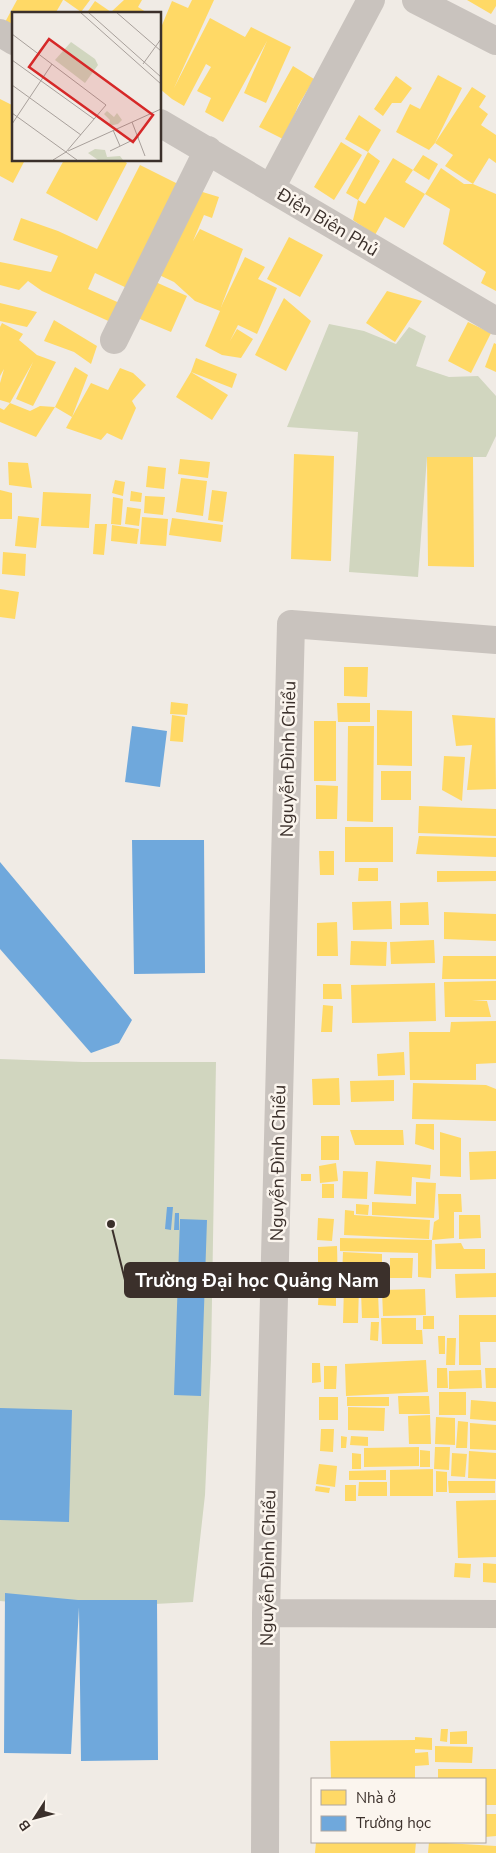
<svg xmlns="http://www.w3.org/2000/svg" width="496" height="1853" viewBox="0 0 496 1853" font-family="'Nunito Sans',sans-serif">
	<rect width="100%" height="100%" fill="#f0ebe5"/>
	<path fill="#d1d6bf" d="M329,324l35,7 32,13 13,-17 17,9 -10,30 33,11 29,-1 18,20v40l-10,21h-59l-9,120 -69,-5 9,-140 -71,-5z
		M0,1059l83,3h133l-5,297 -6,136 -12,107 -116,6 -77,-7z"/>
	<path fill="#ffd966" d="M17,0h46l-8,14h-41v15l-10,-5z
		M64,0h26l-9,12z
		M124,0h18l-4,7 11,7h-63l9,-13 16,11z
		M192,0h22l-40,88 36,-70 35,19 6,-10 40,20 -25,56 -22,-10 23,-52 -44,81 -18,-10 6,-14 -14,-7 14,-24 -5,-3 -22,42 -12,-7 -12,-10v-59l12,-29 16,7z
		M467,0h29v6l-5,8z
		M293,66l21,13 -16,27 -13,34 -26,-13z
		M438,75l24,13 -27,55 -6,7 -33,-18 14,-28 10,5z
		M396,76l16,12 -11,15h-9l-9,13 -9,-7z
		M472,87l14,9 -7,11 9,7 -7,11 15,10v28l-7,-5 -16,26 -28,-18 8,-11 -18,-12z
		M0,99l14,7v54h11l-12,23 -13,-7z
		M359,115l22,15 -13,22 -23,-13z
		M341,142l21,13 -28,45 -20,-13z
		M368,152l12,9 -22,39 7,4 28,-46 20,12 -8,12 20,12 -21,34 -19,-11 -10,18 -22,-15 5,-20 -12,-7z
		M423,155l15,9 -9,16 -16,-10z
		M64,160h58l5,3 -30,58 -51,-28z
		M140,165l44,22 -55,102 -34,-16 -7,16 36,16 -9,19 -73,-33 -14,-10 -9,9 -19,-5v-23l51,10 7,-16 -45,-16 8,-22 37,13 39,18z
		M441,168l23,16h9l23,10v97l-15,-8 5,-11 -43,-28 7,-35 -25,-15z
		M196,190l23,7 -7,21 -8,-3 -11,26 7,-12 43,20 -22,58 24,-50 20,10 -7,12 19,9 -20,46 -19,-9 -8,16 7,-12 16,10 -12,19 -19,-3 -17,-9 15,-35 -25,-10 -21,-19 -19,-9z
		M289,237l34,18 -23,42 -33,-18z
		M151,280l36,16 -16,36 -36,-15z
		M387,291l35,10 -27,41 -29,-19z
		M284,298l27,23 -25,50 -31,-16z
		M0,303l37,9 -10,15 -27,-6z
		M54,320l43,26 -6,18 -17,-12 -30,-11z
		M468,322l23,11 -20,40 -23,-12z
		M2,323l21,11 -4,6 18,15 19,7 -23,44 -17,-7 17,-37 -23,41 -10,-3v-17l4,-14 -4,7v-49z
		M494,343l2,1v28l-11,-5z
		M196,358l41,16 -5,14 -41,-16 37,23 -16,25 -36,-23 15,-25z
		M75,367l13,8 -16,42 19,-34 17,7 12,-22 13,5 13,12 -14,16 4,7 -14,32 -15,-7 -6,7 -35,-12 6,-11 -17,-10z
		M10,403l20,8 10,-5 15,1 -19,30 -36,-15v-14l4,2z
		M294,454l40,2 -3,105 -40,-2z
		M427,457h46l1,110 -46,-1z
		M180,459l30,3 -2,16 -30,-4z
		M8,462l20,1 4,25 -23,-3z
		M148,466l18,2 -2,21 -18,-2z
		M181,478l26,3 -4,35 -27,-4z
		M115,480l10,2 -2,14 -11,-3z
		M0,490l12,3v26h-12z
		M212,490l15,2 -4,30 -15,-2z
		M131,491l11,2 -1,9 -11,-1z
		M43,492l48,2 -2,34 -48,-2z
		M145,496l20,1 -2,18 -19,-2z
		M113,497l10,2 -2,26 -10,-1z
		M127,507l14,2 -2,17 -14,-2z
		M18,516l21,2 -3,30 -21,-2z
		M142,517l26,2 -2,27 -26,-2z
		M172,518l51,7 -2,17 -52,-7z
		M95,524h12l-3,31 -11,-1z
		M112,525l27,4 -2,15 -26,-3z
		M3,552l23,2 -1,22 -23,-2z
		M0,589l19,3 -4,27 -15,-2z
		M344,667h24l-1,30 -23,-1z
		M171,702l17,2 -1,11 -17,-1z
		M337,703h33v19h-32z
		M377,710l35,1v55l-35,-1z
		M172,715l13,2 -2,25 -13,-1z
		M452,715l43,3 1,71 -29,1 5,-45 -16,1z
		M314,721h22v60h-22z
		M348,726h26l-1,96 -26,-1z
		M444,756l21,1 -3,44 -20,-11z
		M381,771h30v29h-30z
		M316,785l22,1 -1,33h-21z
		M419,806l77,3v27l-78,-3z
		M345,827h48v35h-48z
		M419,836l77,2v19l-80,-3z
		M319,851h15v24h-14z
		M359,868h19v13h-20z
		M437,871h59v10l-59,1z
		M391,901l1,28 -39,1 -1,-28z
		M428,902l1,23h-29v-22z
		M444,912l52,2v27l-52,-2z
		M337,922l1,34h-21v-33z
		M434,940l1,23 -44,1 -1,-22z
		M351,941l36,1 -1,24 -36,-1z
		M443,956h53v23h-54z
		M496,981v19h-24l15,1 4,16h-46l-1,-35z
		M435,983l1,38 -84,2 -1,-38z
		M323,984h18l1,15h-19z
		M323,1005l10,1 -1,26h-11z
		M496,1021v42l-20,1v16h-66l-1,-48h41l1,-10z
		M404,1052l1,23 -27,1 -1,-22z
		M339,1078l1,27h-27l-1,-26z
		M394,1080v21l-43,1 -1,-21z
		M413,1083l73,2 10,4v32l-84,-2z
		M416,1124h18v26l-19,-6z
		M350,1130h53l1,15h-49z
		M440,1132l21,6v39l-21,-1z
		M321,1136h18v24h-18z
		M496,1151v28l-26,1 -1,-28z
		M376,1161l55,4 -1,14 -18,-2 -1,19 -37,-2z
		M336,1163l2,18 -18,2 -1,-17z
		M343,1171l25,1 -1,27 -25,-1z
		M301,1174h10v7h-10z
		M416,1182l20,1 -2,35 -62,-3v-13l44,2z
		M322,1184h12v14h-12z
		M438,1194h23l1,18h-8v26l-22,2 2,-18 5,-3z
		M356,1204l13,1 -1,10 -12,-1z
		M345,1210l9,1v4l76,5 -1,19 -85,-4z
		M459,1215h21l1,23 -22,1z
		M318,1218l16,1 -2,22 -15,-1z
		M340,1238l92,2 -1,38 -13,-1v-24l-78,-2z
		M461,1243l3,6h21v20h-49l-1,-25z
		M337,1246l1,39h-20v-38z
		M343,1252l39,2v26l-40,-2z
		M390,1258h23l-1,20h-22z
		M496,1273v24l-40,1 -1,-24z
		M344,1286h15l-1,37h-15z
		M319,1288l17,1v17l-18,-1z
		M425,1289l1,26 -43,1 -1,-26z
		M361,1292h17l1,26h-17z
		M459,1315h37v27h-16l1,23h-22z
		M423,1316h11v13h-11z
		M381,1318h35v12h6l1,14h-41z
		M371,1322h8l-1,19 -8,-1z
		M438,1336h7v18h-6z
		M447,1338h9l-1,27h-9z
		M426,1360l2,32 -82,4 -1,-32z
		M312,1363h8l1,19 -9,1z
		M324,1366h13l-1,23h-12z
		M437,1368h10l1,20h-11z
		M485,1368h11v20h-10z
		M481,1370l1,18 -33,1v-18z
		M439,1392h27v23h-27z
		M398,1396h31l1,18h-31z
		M319,1397h19v23h-19z
		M347,1397h42v9h-42z
		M471,1400l25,2v19l-26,-2z
		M348,1407l37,1 -1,23 -36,-1z
		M430,1415l1,29h-22l-1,-28z
		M436,1417l19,1v27l-20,-1z
		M458,1421l10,1 -1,26h-11z
		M470,1423l26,2v25l-26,-1z
		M321,1429h13l-1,23 -13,-1z
		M341,1436l6,1 -1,11h-5z
		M351,1436l17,1v9l-18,-1z
		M419,1447v19l-55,1v-19z
		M435,1447h15l-1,23 -15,-1z
		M420,1450l10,1v16h-10z
		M469,1451l27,2v26l-28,-1z
		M352,1453l9,1v15h-9z
		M452,1453l15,1 -2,23 -14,-1z
		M319,1464l18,2 -2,21 -19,-3z
		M433,1469v27h-43v-26z
		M386,1470v10h-37v-9z
		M436,1471l11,1v20h-11z
		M448,1481h47v12h-46z
		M359,1482h28v14h-29z
		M345,1485h11v16h-11z
		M316,1486l14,2 -1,5 -14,-2z
		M496,1500v57l-38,1 -2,-57z
		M455,1563l16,1 -1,14 -16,-1z
		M483,1563l13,1v19l-13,-1z
		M441,1729h7l-1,13 -7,-1z
		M467,1731v13h-17v-12z
		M415,1737l17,1v12l-17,-1v4l13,-1 1,13 -14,1v13h-84l-1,-38 85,-1z
		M435,1746l38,1 -1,16 -37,-1z
		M438,1769h58v36h-11v-26h-47z
		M485,1814h11v22l-11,1z
		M316,1842h100l-1,11h-100z
		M429,1842l67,4v7h-68z"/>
	<path fill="#6fa8dc" d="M132,726l35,5 -7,56 -35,-5z
		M132,840h72l1,133 -71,1z
		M0,862l132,158 -13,23 -28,10 -91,-104z
		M167,1207h6l-2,23 -6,-1z
		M175,1213h4v17h-5z
		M180,1219l27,1 -6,176 -27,-1z
		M0,1408l72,2 -3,112 -69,-2z
		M5,1593l73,7h79l1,160 -77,1 -2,-154 -8,147 -67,-1z"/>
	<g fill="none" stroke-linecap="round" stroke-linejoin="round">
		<path stroke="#c9c3be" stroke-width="28" d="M416,0l80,41
			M0,33l14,8
			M160,123l336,198
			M271,188l100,-188
			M114,340l94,-190
			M266,1613l230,1
			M265,1853l1,-240 25,-989 205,16"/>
	</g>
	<g text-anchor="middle" stroke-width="5" stroke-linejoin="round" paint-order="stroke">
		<g font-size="18" fill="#3b302b" stroke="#fbf5ee">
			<text transform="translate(328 222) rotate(31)" y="6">Điện Biên Phủ</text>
			<text transform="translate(288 759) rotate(-89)" y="6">Nguyễn Đình Chiểu</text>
			<text transform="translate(278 1163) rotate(-89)" y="6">Nguyễn Đình Chiểu</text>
			<text transform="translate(268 1568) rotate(-89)" y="6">Nguyễn Đình Chiểu</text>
		</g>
	</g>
	<g transform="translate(12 12)">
		<rect width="149" height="149" fill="#f0ebe5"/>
		<path d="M59,30l24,17 3,6 -13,18 -30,-23zM95,99l7,6 3,-4 5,7 -4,4 -9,2 1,-6 -6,-6zM83,137l10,1 2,7 13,-1 3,4h-25l-10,-7z" fill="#d1d6bf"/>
		<path fill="none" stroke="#a8a09b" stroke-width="1" d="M68,0l81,72M76,0l73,65M104,0l45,39M0,22l94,71 -40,47 -13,8M0,48l82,59M131,52l18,-25M0,73l69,50M0,101l65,47M120,110l13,34M0,112l40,-60M101,118l7,16M56,139l93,-42M98,139l29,-14"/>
		<path fill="#d62828" fill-opacity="0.15" stroke="#d62828" stroke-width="2.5" d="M37,27l104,76 -20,27 -104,-75z"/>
		<rect width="149" height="149" fill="none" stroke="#3b302b" stroke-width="2.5"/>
	</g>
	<path fill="none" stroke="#3b302b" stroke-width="2" d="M111 1224L125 1280"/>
	<circle fill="#3b302b" stroke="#fbf5ee" stroke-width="2" cx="111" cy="1224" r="5"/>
	<rect fill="#3b302b" stroke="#3b302b" stroke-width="2" x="125" y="1263" width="264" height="34" rx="5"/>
	<g font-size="19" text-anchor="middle" font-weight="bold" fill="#fff">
		<text x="257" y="1287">Trường Đại học Quảng Nam</text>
	</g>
	<rect x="311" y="1778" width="175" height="65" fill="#fbf5ee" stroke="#aea6a0"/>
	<rect x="321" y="1790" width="25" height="15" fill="#ffd966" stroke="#aea6a0"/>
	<text x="356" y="1803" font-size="15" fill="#3b302b">Nhà ở</text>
	<rect x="321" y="1816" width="25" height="15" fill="#6fa8dc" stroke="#aea6a0"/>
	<text x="356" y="1828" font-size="15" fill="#3b302b">Trường học</text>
	<g transform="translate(35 1818) rotate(234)" stroke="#fbf5ee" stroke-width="4" paint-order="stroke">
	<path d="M0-4L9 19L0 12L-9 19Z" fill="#3b302b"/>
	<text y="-8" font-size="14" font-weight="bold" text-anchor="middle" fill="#3b302b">B</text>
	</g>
</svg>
